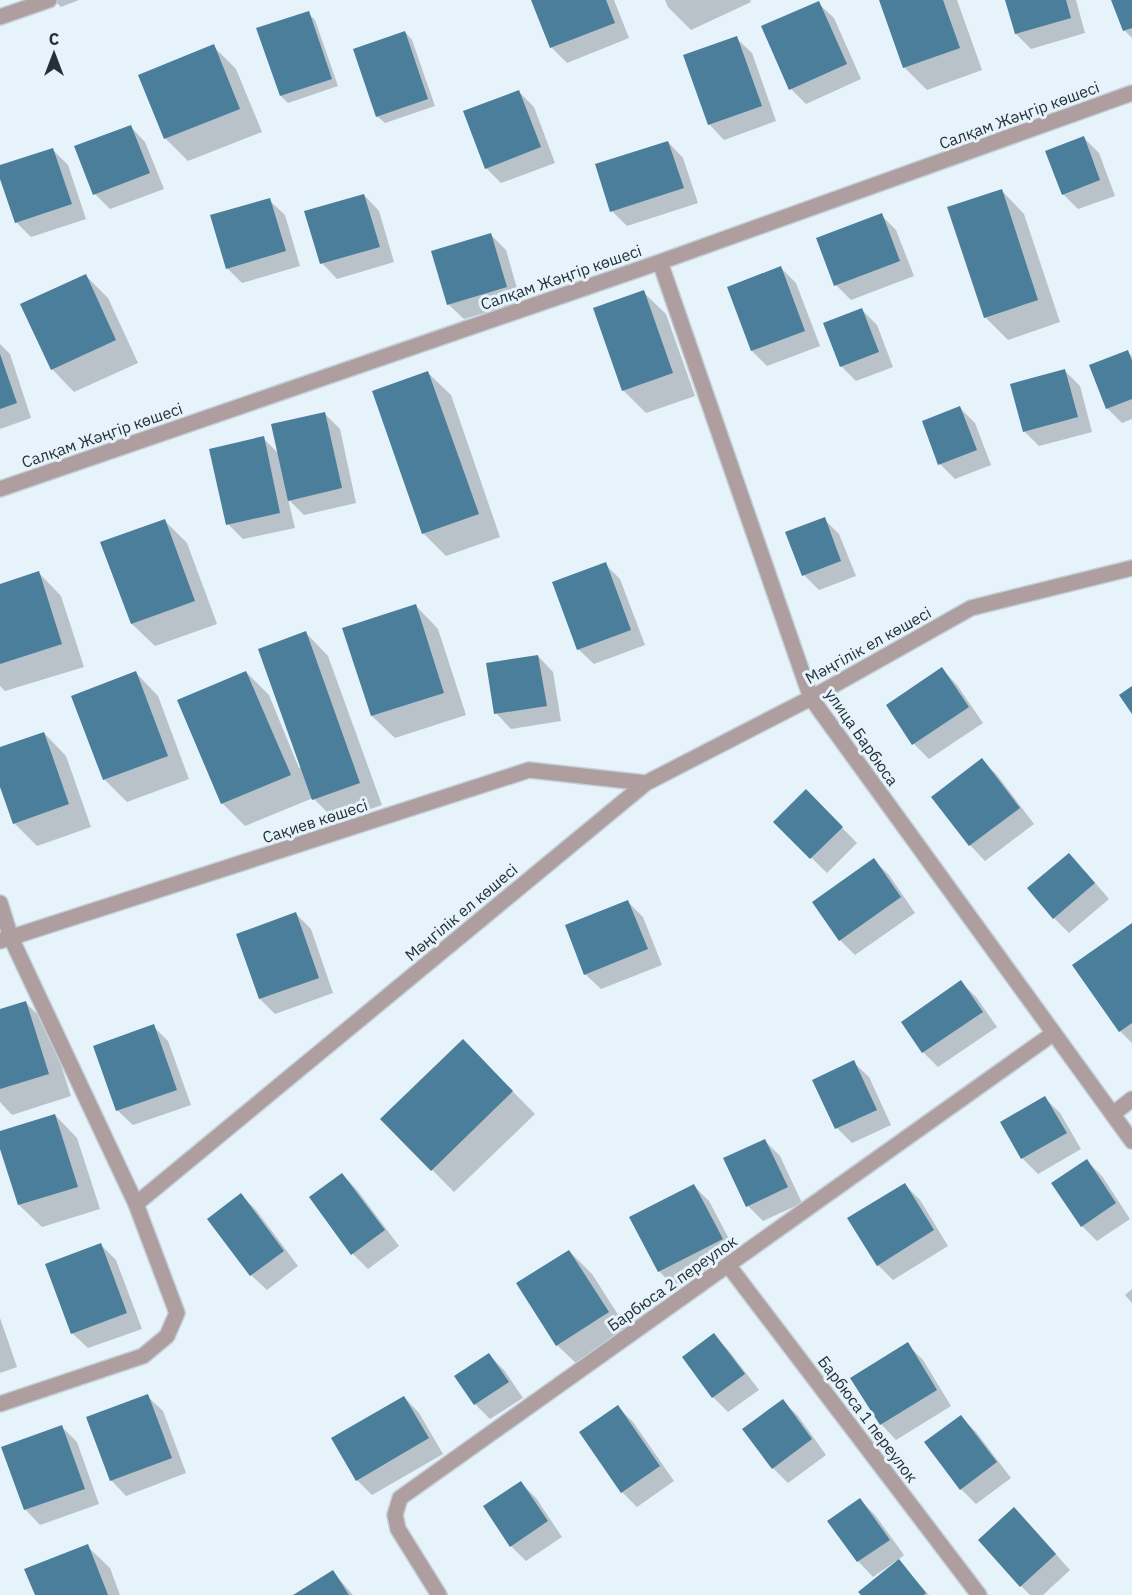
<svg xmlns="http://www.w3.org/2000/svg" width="1132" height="1595" viewBox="0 0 1132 1595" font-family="'IBM Plex Sans',sans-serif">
	<rect width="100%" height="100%" fill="#e6f3fa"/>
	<path fill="#0003" d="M54,0h25l-18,7z
		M533,0h81l15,38 -62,25 -16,-16z
		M665,0h85l1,2 -60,28 -23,-23z
		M881,0h76l25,70 -55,20 -23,-23z
		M1006,0h70l9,33 -54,16 -15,-15z
		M1112,0h20v38l-8,-8z
		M818,3l16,15 27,61 -55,25 -15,-15z
		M308,13l7,7 23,66 -50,17 -7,-7z
		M405,32l7,8 23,66 -50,17 -8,-7z
		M736,38l16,15 24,68 -52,19 -15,-16z
		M213,46l23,23 26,63 -74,29 -22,-22 -26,-63z
		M519,92l15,15 21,56 -54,20 -15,-15z
		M130,126l15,16 19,47 -54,20 -15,-15z
		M1084,138l15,15 16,43 -37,13 -15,-15z
		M668,142l15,16 15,45 -71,23 -15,-15z
		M53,150l15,15 18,54 -55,18 -15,-15 -16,-48v-7z
		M1002,191l22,23 36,108 -52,18 -23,-23z
		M364,195l15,16 15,51 -57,17 -15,-16z
		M269,200l16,15 15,51 -58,17 -15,-15z
		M881,215l15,15 18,46 -63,24 -15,-15z
		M491,235l15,15 15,52 -57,17 -16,-15z
		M781,268l15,15 24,63 -53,20 -15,-15z
		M86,276l22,22 30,65 -64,29 -22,-23z
		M643,292l23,22 29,82 -49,17 -23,-23z
		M862,310l15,15 16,42 -37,14 -15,-15z
		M0,344l10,10 21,64 -31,11z
		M1127,352l5,4v63l-10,4 -15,-15z
		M1065,371l15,15 12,46 -53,14 -15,-15z
		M428,373l23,22 49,142 -54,19 -23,-23z
		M960,408l15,15 16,42 -36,14 -15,-15z
		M325,414l15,15 16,74 -52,12 -16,-16 7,29 -52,11 -15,-15 35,-86 16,16z
		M824,519l15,15 17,42 -37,14 -15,-15z
		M164,520l23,23 30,81 -62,22 -23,-22 -30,-81z
		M605,564l15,15 25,66 -51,19 -16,-15z
		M39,573l22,23 23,71 -79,24 -5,-5v-101z
		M416,606l22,23 28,86 -71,23 -23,-22z
		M306,633l22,23 54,149 -46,16 -23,-23 -68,28 -23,-23 24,-131 23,23 30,73 3,-1z
		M538,656l15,16 8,49 -50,8 -15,-16z
		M942,669l15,16 26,38 -54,36 -15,-15 -26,-38z
		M136,673l22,23 31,83 -62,23 -23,-23z
		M44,733l22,23 25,71 -54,19 -23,-23 -14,-41v-34z
		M982,760l15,15 37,49 -49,37 -15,-16z
		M806,791l51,52 -30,30 -52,-51z
		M874,860l15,15 26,38 -60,42 -15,-15z
		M1084,870l25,29 -40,34 -15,-15z
		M628,902l15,15 19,48 -61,24 -16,-15z
		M296,914l15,15 22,64 -58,21 -15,-15z
		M1132,925v118l-12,-12z
		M961,982l15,15 21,30 -59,40 -15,-15z
		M26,1003l22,22 23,71 -59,19 -12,-13v-92z
		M153,1026l15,15 23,64 -58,20 -16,-15z
		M463,1041l72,73 -81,78 -72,-73z
		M853,1062l16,15 22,48 -39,18 -15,-15z
		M1045,1098l15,15 21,36 -43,25 -16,-16 -20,-35z
		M55,1115l22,23 23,71 -58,18 -23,-22 -19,-60v-12z
		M764,1140l16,16 22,47 -39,18 -15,-15z
		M1087,1161l15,15 28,43 -33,22 -15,-15z
		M342,1174l15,16 42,56 -31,23 -15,-15 -42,-56z
		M905,1185l15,15 28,46 -55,34 -15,-15z
		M694,1186l15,15 28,53 -63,33 -15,-16 -28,-53z
		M241,1195l15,15 42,56 -31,24 -16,-15 -41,-56z
		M101,1245l15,15 26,69 -54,19 -16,-15z
		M569,1251l23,23 39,61 -51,32 -23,-22z
		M1132,1289v14l-7,-8z
		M0,1318l17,49 -17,6z
		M714,1335l15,16 30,39 -31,22 -15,-15z
		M907,1344l16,16 28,46 -55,34 -15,-16z
		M489,1355l15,15 19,28 -33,21 -15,-15z
		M147,1396l16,15 23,62 -60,23 -15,-16z
		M404,1397l15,16 24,41 -71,41 -15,-15z
		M783,1401l15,15 28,39 -38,28 -15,-15z
		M618,1407l15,15 41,59 -37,26 -15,-15z
		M961,1417l15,15 35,46 -35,26 -15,-15z
		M62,1427l15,15 22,62 -59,21 -15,-16z
		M521,1483l15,15 26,39 -36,24 -15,-15z
		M860,1500l15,15 29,40 -6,5 31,35h-66l34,-32 -1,-2 -23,16 -15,-16z
		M1029,1524l41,46 -27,25h-13l-9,-9z
		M87,1546l23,22 10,27h-84z
		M333,1572l20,23h-57z"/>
	<path fill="#4a7e9a" d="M531,0h75l9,23 -65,25z
		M879,0h64l17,48 -57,20z
		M1005,0h61l5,18 -56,16z
		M1111,0h21v28l-9,3z
		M819,1l28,63 -58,26 -28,-64z
		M309,11l23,68 -52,17 -24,-68z
		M405,31l23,68 -52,18 -23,-68z
		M737,36l25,70 -54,19 -25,-70z
		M214,44l26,65 -76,30 -26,-64z
		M519,90l22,57 -56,22 -22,-58z
		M131,125l19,48 -57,22 -19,-49z
		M1084,136l16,44 -38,15 -17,-44z
		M668,141l16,47 -74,24 -15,-48z
		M53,148l19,56 -57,19 -15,-44v-14z
		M1002,189l36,111 -54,18 -37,-111z
		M364,194l16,53 -60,17 -16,-53z
		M270,198l16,53 -60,18 -16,-54z
		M882,213l18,48 -66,25 -18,-48z
		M491,233l16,54 -60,18 -16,-54z
		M781,266l24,65 -54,20 -24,-64z
		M86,274l30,66 -65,30 -31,-66z
		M644,290l29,83 -51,18 -29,-83z
		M862,308l17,44 -39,15 -17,-44z
		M1128,350l4,11v38l-26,10 -17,-44z
		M0,354l17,49 -17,6z
		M1065,369l13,48 -55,15 -13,-48z
		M428,371l51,143 -57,20 -50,-143z
		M960,406l17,44 -39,15 -16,-44z
		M325,412l17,76 -54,13 -17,-77z
		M264,436l16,77 -54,12 -17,-76z
		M825,517l16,44 -39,15 -17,-44z
		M165,519l30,82 -64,23 -31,-82z
		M606,562l25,68 -54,20 -25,-68z
		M39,571l23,73 -62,20v-80z
		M416,604l28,89 -73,23 -29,-88z
		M306,631l54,152 -48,17 -54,-151z
		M538,655l9,51 -53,8 -8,-51z
		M942,667l27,40 -57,38 -26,-40z
		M136,671l32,85 -65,24 -32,-84z
		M246,671l45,104 -70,29 -44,-104z
		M1132,686v28l-13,-19z
		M44,732l25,72 -56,20 -13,-37v-40z
		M982,758l38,50 -51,38 -38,-49z
		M806,789l37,38 -33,32 -37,-37z
		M1069,853l26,30 -42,36 -26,-31z
		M874,858l27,39 -62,44 -27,-39z
		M628,900l20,49 -64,26 -19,-50z
		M296,912l23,66 -60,21 -23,-65z
		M1132,923v100l-13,9 -47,-67z
		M961,980l22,32 -61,41 -21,-31z
		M26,1001l23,73 -49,15v-80z
		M154,1024l23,66 -61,21 -23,-65z
		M463,1039l50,52 -82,80 -51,-52z
		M854,1060l23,50 -42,19 -23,-49z
		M1045,1096l22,37 -46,26 -21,-37z
		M55,1114l23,73 -60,18 -18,-56v-18z
		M765,1139l23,48 -42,20 -23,-49z
		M1087,1159l29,44 -35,24 -30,-44z
		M342,1173l43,57 -34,25 -42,-58z
		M905,1183l29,47 -57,36 -30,-48z
		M694,1184l29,55 -65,33 -29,-55z
		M241,1193l43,58 -34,25 -43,-57z
		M101,1243l26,70 -56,21 -26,-70z
		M569,1250l40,62 -53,34 -40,-63z
		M714,1333l31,41 -33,24 -30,-41z
		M908,1342l29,48 -57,35 -30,-47z
		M489,1353l20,29 -35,23 -20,-29z
		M148,1394l24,64 -62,23 -24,-64z
		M404,1396l25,42 -73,43 -25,-43z
		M783,1399l29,40 -40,30 -30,-40z
		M618,1405l42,61 -39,27 -42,-61z
		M961,1415l36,47 -37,28 -36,-48z
		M62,1425l23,64 -61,21 -23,-63z
		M521,1481l27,40 -38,26 -27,-41z
		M860,1498l30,42 -33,22 -30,-41z
		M1014,1507l42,47 -36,33 -42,-47z
		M88,1544l20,51h-73l-11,-26z
		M899,1559l27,34 -2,2h-63l-3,-3z
		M333,1570l16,25h-56z"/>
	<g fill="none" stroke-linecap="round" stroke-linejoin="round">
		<g stroke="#c3d0d7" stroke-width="18">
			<path id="minor" d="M0,17l49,-17
				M660,262l151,436 321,443
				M0,489l660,-227 472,-169
				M0,903l11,35 125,266
				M0,941l529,-171 117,13
				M1113,1114l19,-15
				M728,1265l251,330
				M0,1404l143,-48 24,-20 10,-23 -41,-109 510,-421 165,-85 160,-90 161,-40
				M439,1595l-41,-66 -3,-14 5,-17 654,-465"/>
		</g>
		<use href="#minor" stroke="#ae9e9f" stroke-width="15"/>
	</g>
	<g text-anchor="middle" stroke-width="6" stroke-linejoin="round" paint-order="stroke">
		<g font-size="16" fill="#243138" stroke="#e6f3fa">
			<text transform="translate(1019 115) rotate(-20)" y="6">Салқам Жәңгір көшесі</text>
			<text transform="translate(561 277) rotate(-19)" y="6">Салқам Жәңгір көшесі</text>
			<text transform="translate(102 435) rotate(-19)" y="6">Салқам Жәңгір көшесі</text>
			<text transform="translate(868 645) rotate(-29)" y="6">Мәңгілік ел көшесі</text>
			<text transform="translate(862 737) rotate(55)" y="6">улица Барбюса</text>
			<text transform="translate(315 821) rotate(-18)" y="6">Сақиев көшесі</text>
			<text transform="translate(461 912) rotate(-40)" y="6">Мәңгілік ел көшесі</text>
			<text transform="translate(672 1283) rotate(-35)" y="6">Барбюса 2 переулок</text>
			<text transform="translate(868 1419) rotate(53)" y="6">Барбюса 1 переулок</text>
		</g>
	</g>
	<g transform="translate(54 54)" stroke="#e6f3fa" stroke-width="4.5" paint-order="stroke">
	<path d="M0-4.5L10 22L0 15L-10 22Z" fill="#243138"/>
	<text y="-9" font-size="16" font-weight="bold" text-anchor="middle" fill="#243138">С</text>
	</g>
</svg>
